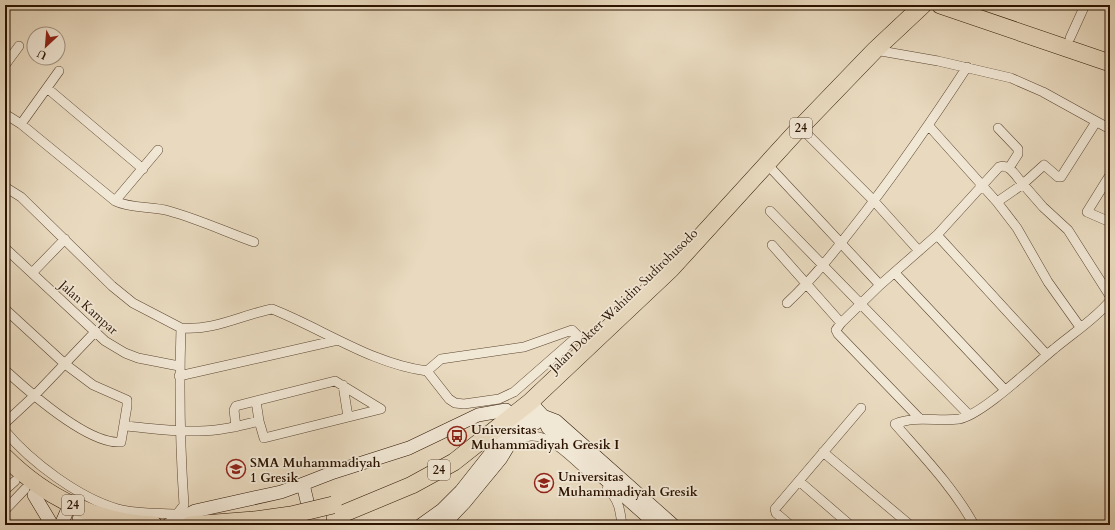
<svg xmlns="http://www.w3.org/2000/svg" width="1115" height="530" viewBox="0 0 1115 530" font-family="Cardo,serif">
	<rect width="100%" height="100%" fill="#e9dabf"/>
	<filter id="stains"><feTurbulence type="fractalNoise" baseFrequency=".005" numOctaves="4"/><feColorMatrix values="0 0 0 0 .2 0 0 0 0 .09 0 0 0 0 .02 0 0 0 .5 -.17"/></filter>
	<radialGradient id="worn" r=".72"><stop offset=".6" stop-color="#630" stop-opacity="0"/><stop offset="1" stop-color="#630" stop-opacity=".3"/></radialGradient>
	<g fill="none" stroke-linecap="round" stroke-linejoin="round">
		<path stroke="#ccbca2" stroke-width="13" stroke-dasharray="13 6" stroke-linecap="butt" d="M307,502l7,23"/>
		<g stroke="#5a4530" stroke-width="10">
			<path id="street" d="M1070,38l15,-33
				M875,50l63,11 73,17 32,14 67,37
				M5,65l14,-19
				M47,88l96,81
				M5,114l16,10 94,77c16,8 37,5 54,10 29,8 57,21 85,31
				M21,124l38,-53
				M929,126l68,76 20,26 31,54 32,45
				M801,128l73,73 45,50
				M998,128l20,21v5l-9,14
				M767,164l113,121
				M1110,175l-23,37 23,10
				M5,187l16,10 91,89 21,17 48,25
				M115,201l43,-51
				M997,202l26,-18 20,23 25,23 42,66
				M770,211l199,204
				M937,235l110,120
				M772,245l69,78 39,-38 57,-50 62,-68c11,-4 17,10 24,17l21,-19 14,12h3l35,-55
				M5,248l100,93 20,12 13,5 41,8
				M32,273l33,-34
				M895,273l110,117
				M787,303c30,-28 54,-60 79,-92 36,-47 69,-95 101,-144
				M5,309l60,55 28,21 34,15v6l-6,36c-33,3 -93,-51 -116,-72
				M841,323l-5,7 2,4 82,85
				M179,376l159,-36
				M343,385l5,32
				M256,401l3,20
				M5,423l29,-27 61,-64
				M125,426c24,2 49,6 74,5 20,0 40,-5 60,-10l5,17 117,-29 -46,-28 -99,25 -2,4 2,17
				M5,431c26,31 74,67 113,78 18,5 40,4 59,5l7,-9c-4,-59 -5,-118 -3,-177 33,3 60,-13 91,-19 51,20 100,55 155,62l22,28 6,4 9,1 35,-5 15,-7 64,-56 -6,-6 -48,17 -83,12 -14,12
				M510,444c6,-3 13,-7 20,-8 21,-2 45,25 60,38
				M823,452l87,73
				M799,481l51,44
				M607,489c12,10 13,21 15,36
				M5,490l10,-9
				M5,510l20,-21
				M790,525l-14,-12 -1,-4 86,-101
				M974,525c-20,-37 -51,-69 -79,-101 21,-9 43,-2 64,-5 23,-4 75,-54 95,-70 19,-16 40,-29 56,-48"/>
		</g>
		<g stroke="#2b1300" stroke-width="14">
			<path id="secondary" d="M530,402l13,14 5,12 109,97
				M543,416l13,5 117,104
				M303,484l4,17
				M34,495l18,30
				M61,525l9,-21
				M81,525l-2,-5 3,-11
				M168,525l27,-14 86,-19 22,-8 31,-12 75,-24 69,-33 28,-5
				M421,525l21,-15 19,-19 53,-67 22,-16
				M443,525l21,-22 37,-45 18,-30 17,-5 7,-7"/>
		</g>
		<g stroke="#2b1300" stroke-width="18">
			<path id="highway" d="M940,5l170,58
				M5,457c40,40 92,66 149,68
				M335,517l77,-32 42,-23 76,-60 141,-133 124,-136 80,-83 48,-45
				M190,525l64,-5 37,-5"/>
		</g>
		<use href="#street" stroke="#f1e7d5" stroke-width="9"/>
		<use href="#secondary" stroke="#f1e7d5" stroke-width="13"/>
		<use href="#highway" stroke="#e9dabf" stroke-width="17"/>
		<g stroke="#2b1300" stroke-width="18" stroke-linecap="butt">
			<path id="highway-bridge" d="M291,515l42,-10"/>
		</g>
		<use href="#highway-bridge" stroke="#e9dabf" stroke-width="17"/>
	</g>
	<defs>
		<g id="bus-ring" transform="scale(1)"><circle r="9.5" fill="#f1e7d5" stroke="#8f2418" stroke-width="1.5"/><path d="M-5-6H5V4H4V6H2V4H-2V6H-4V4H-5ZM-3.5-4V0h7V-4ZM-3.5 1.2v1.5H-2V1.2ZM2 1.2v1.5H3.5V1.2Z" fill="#8f2418"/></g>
		<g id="school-ring" transform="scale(1)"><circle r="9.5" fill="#f1e7d5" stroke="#8f2418" stroke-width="1.5"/><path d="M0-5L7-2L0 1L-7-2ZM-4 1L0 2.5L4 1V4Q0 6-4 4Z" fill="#8f2418"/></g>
		<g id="university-ring" transform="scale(1)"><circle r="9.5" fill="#f1e7d5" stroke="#8f2418" stroke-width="1.5"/><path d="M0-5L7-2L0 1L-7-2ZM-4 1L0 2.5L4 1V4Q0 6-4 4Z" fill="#8f2418"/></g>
	</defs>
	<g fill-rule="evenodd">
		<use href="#bus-ring" x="457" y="436"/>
		<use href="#school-ring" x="236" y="469"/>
		<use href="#university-ring" x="544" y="483"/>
	</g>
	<g text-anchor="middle" stroke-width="3.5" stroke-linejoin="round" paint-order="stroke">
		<g fill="#f1e7d5" stroke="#665340" stroke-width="1">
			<rect x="790" y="118" width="22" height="20" rx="3"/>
			<rect x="428" y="460" width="22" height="20" rx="3"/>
			<rect x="62" y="495" width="22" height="20" rx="3"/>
		</g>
		<g font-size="12" font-weight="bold" fill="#2b1300">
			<text x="801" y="132">24</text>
			<text x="439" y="474">24</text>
			<text x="73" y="509">24</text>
		</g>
		<g font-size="13" fill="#2b1300" stroke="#f1e7d5">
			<text transform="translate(623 300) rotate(-44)" y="5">Jalan Dokter Wahidin Sudirohusodo</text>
			<text transform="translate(89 307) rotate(42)" y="5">Jalan Kampar</text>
		</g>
		<g font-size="13" font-weight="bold" fill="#2b1300" stroke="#f1e7d5" text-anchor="start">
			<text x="471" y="434">Universitas<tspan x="471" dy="15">Muhammadiyah Gresik I</tspan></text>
			<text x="250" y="467">SMA Muhammadiyah<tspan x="250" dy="15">1 Gresik</tspan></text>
			<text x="558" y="481">Universitas<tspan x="558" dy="15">Muhammadiyah Gresik</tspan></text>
		</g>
	</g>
	<rect width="1115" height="530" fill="none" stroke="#e9dabf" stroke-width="20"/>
	<rect x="6" y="6" width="1103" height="518" fill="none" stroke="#2b1300" stroke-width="2"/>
	<rect x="10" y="10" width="1095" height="510" fill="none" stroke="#2b1300"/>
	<g transform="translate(46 46) rotate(206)"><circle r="19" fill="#f1e7d5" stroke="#a29280"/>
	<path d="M0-3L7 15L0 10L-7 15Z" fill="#8f2418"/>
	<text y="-6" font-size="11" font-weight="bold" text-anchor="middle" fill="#2b1300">U</text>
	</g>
	<rect width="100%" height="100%" filter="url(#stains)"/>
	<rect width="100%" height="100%" fill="url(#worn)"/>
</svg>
